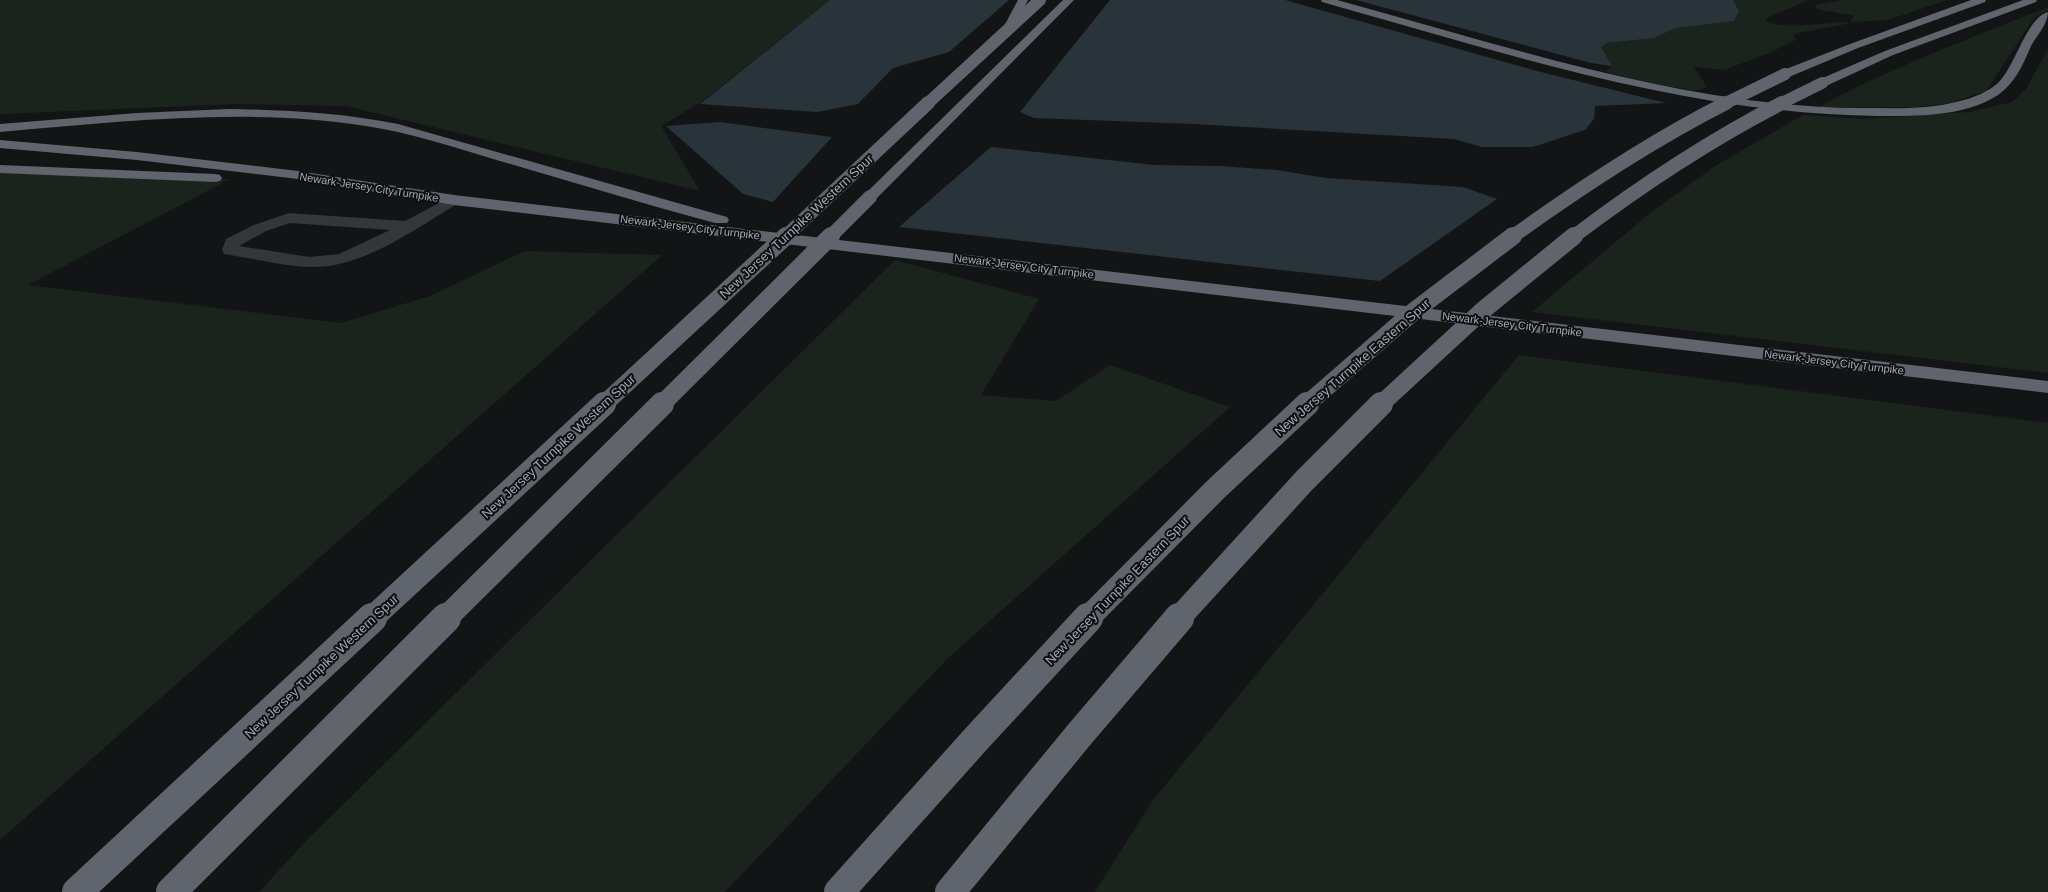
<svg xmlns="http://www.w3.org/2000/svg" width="2048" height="892" viewBox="0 0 2048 892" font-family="Arial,sans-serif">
	<rect width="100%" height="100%" fill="#131415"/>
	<path fill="#1b241c" d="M0,0h830l-129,102 -40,24 39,65 -354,-85 -111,-2 -235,10z
		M1733,0h75l-43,19c10,13 68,2 85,3l4,-6 -38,-7 -1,-4 26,-5h106l-59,20 -38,2 -4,2 -48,9 -5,3 4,3 -28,14 -45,17 -30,-3 13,20 -13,4 -55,-10 -34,-9 7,-6 -11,-19 6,-4 47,-5 22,-10 58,-7 5,-10z
		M2048,7v3l-14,8 -48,73 -36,12 -33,4h-98c73,-40 152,-69 229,-100z
		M2048,49v324l-516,-61 117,-98 66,-48 88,-51 61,4 105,-7 43,-10 14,-13z
		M0,169l230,10 -202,106 313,38 89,-27 95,-45 137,4 -662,585z
		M895,260l144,39 -58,96 75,6 54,-36 120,42 -282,251 -223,234h-466l46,-50z
		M1519,355l529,68v469h-953l58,-92z"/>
	<path fill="#29343a" d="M830,0h179l-60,52 -56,16 -35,36 -41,8 -117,-8z
		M1110,0h175l252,71 129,32 -71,3 -1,13 -9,11 -52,17h-51l-28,-8 -260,-15 -160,-6 -14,-6z
		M1356,0h377l6,11 -5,10 -58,7 -22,10 -47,5 -6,4 11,19 -21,-3z
		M720,122l112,15 -59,65 -30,-8 -77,-68z
		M991,147l163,18 66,1 57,4 49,8 137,9 34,12 -117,82 -481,-54z"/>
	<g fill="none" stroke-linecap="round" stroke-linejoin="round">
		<path fill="#34363b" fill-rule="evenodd" d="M454,195l5,2 3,3 -3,3c-45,26 -96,66 -150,64 -26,-1 -53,-8 -79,-12l-6,-1 -2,-4 4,-11 28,-14 35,-12 116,8zM290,223l100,7 -51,24 -30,3 -70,-11 27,-15z"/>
		<path fill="#60646c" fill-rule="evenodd" d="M1018,0h10l-18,34h-8l-1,-2z
			M1063,0h11l-199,200h-10l-3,-3 3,-3z
			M1321,0h16c170,46 347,107 523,108 33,0 68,2 100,-7 13,-3 28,-9 38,-18 17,-16 29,-66 50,-71 0,12 -11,23 -17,34 -8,19 -16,37 -33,49 -34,22 -81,21 -120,21 -191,-2 -373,-63 -556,-114z
			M1971,0h15l-1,2 -127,46 -69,29h-8l-2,-3 2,-3 69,-27z
			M2023,0h14l-1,2 -143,53 -67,31 -4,1 -6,-4 2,-3 67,-29z
			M229,109c57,1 113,4 169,15l329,93 2,3 -2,3h-12c-72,-19 -143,-41 -215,-62 -44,-13 -88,-28 -134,-35 -121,-19 -245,-4 -366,6v-8l137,-11z
			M0,140l137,12 161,19 156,24 1594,186v12l-1594,-188 -156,-26 -161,-19 -137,-12z
			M0,165l215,9 5,1 2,3 -2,3 -5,1 -215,-9z"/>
		<path stroke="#60646c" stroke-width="12" d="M927,104l113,-104
			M1724,104l61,-30
			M1780,104l42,-21"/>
		<path stroke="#60646c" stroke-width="14" d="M785,237l143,-134
			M830,237l40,-40
			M1512,237c68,-49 139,-96 214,-134
			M1573,237c66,-50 135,-96 209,-134"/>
		<path stroke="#60646c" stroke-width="18" d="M603,405l183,-169
			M661,405l170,-169
			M1306,405l107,-93 100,-76
			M1380,405l102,-94 92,-75"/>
		<path stroke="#60646c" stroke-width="24" d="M371,619l233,-215
			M445,619l217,-215
			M1087,619l128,-129 92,-86
			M1178,619l126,-138 77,-77"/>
		<path stroke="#60646c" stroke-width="30" d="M77,892l295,-274
			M171,892l275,-274
			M839,892l138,-154 111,-120
			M950,892l129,-157 100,-117"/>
	</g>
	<g text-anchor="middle" stroke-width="4" stroke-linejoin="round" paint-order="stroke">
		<g font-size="11" fill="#a4abb7" stroke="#0e0f10">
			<text transform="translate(369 187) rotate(9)" y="4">Newark-Jersey City Turnpike</text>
			<text transform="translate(690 227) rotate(7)" y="4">Newark-Jersey City Turnpike</text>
			<text transform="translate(1024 266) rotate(7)" y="4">Newark-Jersey City Turnpike</text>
			<text transform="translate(1512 324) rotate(7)" y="4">Newark-Jersey City Turnpike</text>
			<text transform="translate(1834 362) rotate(7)" y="4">Newark-Jersey City Turnpike</text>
		</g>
		<g font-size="13" fill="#a4abb7" stroke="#0e0f10">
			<text transform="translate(796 226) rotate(-43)" y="5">New Jersey Turnpike Western Spur</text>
			<text transform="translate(1352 367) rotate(-41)" y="5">New Jersey Turnpike Eastern Spur</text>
			<text transform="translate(558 446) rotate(-43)" y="5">New Jersey Turnpike Western Spur</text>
			<text transform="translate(1117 590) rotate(-46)" y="5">New Jersey Turnpike Eastern Spur</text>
			<text transform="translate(321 666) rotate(-43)" y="5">New Jersey Turnpike Western Spur</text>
		</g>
	</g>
</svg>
